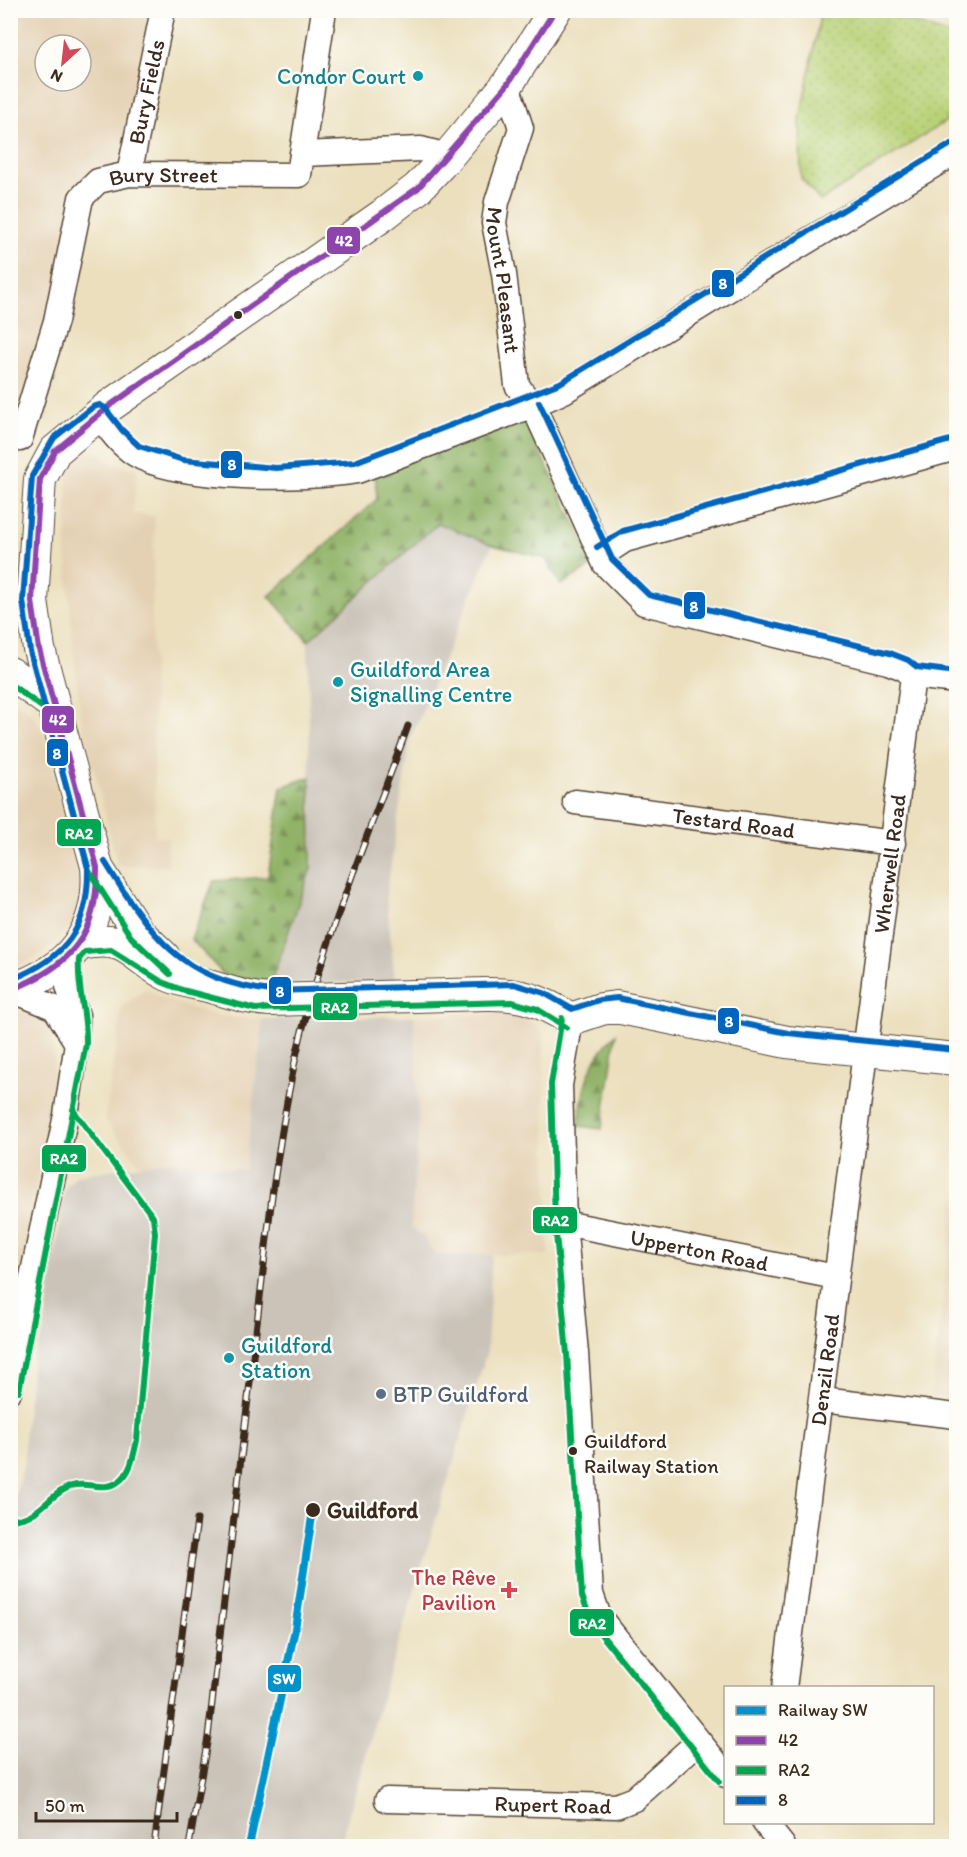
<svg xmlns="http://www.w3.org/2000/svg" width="967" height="1857" viewBox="0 0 967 1857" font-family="Itim,sans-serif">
	<defs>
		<pattern id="grass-dots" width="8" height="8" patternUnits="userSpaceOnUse" patternTransform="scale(1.5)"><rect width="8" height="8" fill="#b7d176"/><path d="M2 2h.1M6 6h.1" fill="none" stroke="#9eb466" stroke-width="1.8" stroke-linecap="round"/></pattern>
		<pattern id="forest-firs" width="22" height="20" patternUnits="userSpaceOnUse" patternTransform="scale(1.5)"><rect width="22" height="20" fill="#91b367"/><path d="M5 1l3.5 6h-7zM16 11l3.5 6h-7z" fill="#789254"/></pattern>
	</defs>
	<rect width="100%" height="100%" fill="#fdfcf7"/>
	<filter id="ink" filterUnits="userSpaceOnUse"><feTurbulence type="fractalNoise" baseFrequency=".0167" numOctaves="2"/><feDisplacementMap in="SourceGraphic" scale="12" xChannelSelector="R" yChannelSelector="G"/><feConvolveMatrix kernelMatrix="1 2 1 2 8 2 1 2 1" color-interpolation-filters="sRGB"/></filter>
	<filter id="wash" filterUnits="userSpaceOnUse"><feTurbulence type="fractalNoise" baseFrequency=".008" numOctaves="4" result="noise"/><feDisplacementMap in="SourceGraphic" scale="24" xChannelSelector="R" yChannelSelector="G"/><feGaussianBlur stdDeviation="1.35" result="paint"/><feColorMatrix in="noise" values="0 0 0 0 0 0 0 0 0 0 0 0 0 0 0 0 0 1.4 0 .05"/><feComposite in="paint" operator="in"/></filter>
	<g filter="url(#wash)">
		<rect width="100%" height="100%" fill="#ebdfbd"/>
		<path fill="#e4d1b4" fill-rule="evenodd" d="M11,11h136l-2,83 -21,67 -35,33 -77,260 -1,17zM45,45h36v36h-36z
			M85,453h14l16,13 22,2 -4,46 22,2 -3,95 3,226 13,1v28h-50l-36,-145 -9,-72 -7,-104 2,-84z
			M11,700l19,12 15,23 38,164 -6,21 -31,30 -35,21z
			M145,989l23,12 50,15 45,3 -18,151 -77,-9 -27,5 -36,-46 17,-112z
			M22,1012l19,4 12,20 1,22 -7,73 -36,187 -1,-305z
			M520,1013l23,20 6,222h-114l-12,-19 -12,-10 8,-104 -5,-106z
			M956,1187v212l-25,-3z"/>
		<path fill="#cbc3b8" d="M437,523l55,22 -82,195 -24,156 9,85 -125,3 41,-116 -3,-227z
			M414,1016l5,106 -8,104 12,10 12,19h57l-5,96 -109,359 -38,136h-329v-318l2,-23 12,-47 -1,-21 9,-82 11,-23 21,-144 12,-13 91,-14 77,9 18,-151z"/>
		<path fill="url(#grass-dots)" stroke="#797e4a" stroke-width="1.5" d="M821,11h58l77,26v78l-136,86 -19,-23 -1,-59z"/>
		<path fill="url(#forest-firs)" stroke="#666e42" stroke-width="1.5" d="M525,421l70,143 -34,21 -16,-27 -53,-13 -54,-22 -130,118 -39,-45 108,-97 -2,-28z
			M310,777l1,91 -41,116 -45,-8 -34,-37 23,-58 54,-4 13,-90z
			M616,1034l-14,95 -23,-3c3,-37 9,-66 37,-92z"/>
	</g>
	<g filter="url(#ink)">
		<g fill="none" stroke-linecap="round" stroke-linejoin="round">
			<g stroke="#554536" stroke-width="27">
				<g id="minor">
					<path id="s1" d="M507,85l14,43 -24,74 -3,21 10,51 13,111 19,27 69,152 39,39 244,59 16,6 9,8 43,5"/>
					<path d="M302,154l22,-144"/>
					<path id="s2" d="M129,174l34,-164"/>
					<path d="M99,414c10,15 20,30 36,40 44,27 171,26 222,17l174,-65 33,-15 225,-139 167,-100"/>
					<path id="s3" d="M20,439l36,-118 25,-123 17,-17 31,-7 170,1 3,-21 119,-5 27,7"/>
					<path d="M602,555l23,-15 331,-92"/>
					<path id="s4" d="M575,802l318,41"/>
					<path d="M12,990l43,18 22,35"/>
					<path d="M571,1019l-11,66 4,138 12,130 15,241 8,23 127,158"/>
					<path id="s5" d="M564,1223l272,54"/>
					<path d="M10,1390l3,-22 53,-253 11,-72v-28l-9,-29 2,-31"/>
					<path d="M822,1400l134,16"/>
					<path id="s6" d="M784,1688l129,-1012"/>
					<path id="s7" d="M387,1800l229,6 18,-7 64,-57"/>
					<path d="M764,1822l19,24"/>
				</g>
			</g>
			<g stroke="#554536" stroke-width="34">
				<path id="major" d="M10,673l44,32
					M97,868l41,64 26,25
					M81,944c49,-10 48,12 87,31 13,6 26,8 40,11 22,6 40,13 63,14
					M10,990c61,-20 92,-60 87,-123l-58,-218 -7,-48 8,-122 15,-28 53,-44 275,-192 35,-27 30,-32 59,-71 48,-75
					M485,994c37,-1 54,6 86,25l30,-10 15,-2 171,35 169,17"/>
			</g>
			<use href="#minor" stroke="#fff" stroke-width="24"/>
			<use href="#major" stroke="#fff" stroke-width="32"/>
			<g stroke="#3b2a1e" stroke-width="7">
				<path id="rail" d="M154,1846l43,-326
					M189,1846l19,-109 64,-541c8,-54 16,-108 29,-161 27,-105 70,-207 107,-309"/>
			</g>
			<use href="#rail" stroke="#fdfcf7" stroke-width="4.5" stroke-dasharray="14" stroke-linecap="butt"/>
			<g stroke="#554536" stroke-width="34" stroke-linecap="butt">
				<path id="major-bridge" d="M271,1000l214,-6"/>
			</g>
			<use href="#major-bridge" stroke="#fff" stroke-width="32"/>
			<g stroke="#fdfcf7" stroke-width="10">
				<path id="bus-1" d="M10,990c62,-24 88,-56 87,-123l-58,-218 -7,-48 8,-122 15,-28 53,-44 310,-219 89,-103 48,-75"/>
			</g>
			<g stroke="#fdfcf7" stroke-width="10">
				<path id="bus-2" d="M10,684l36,26 43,161 42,66 39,37
					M562,1018l-11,66 4,139 12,131 15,242 10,27 127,158
					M19,1391l67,-347c1,-32 -9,-53 -7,-85l6,-7 26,-2 51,32 20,8 73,19 257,-7 25,7 29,18
					M10,1515l7,4c23,-2 34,-27 55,-33 15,-5 32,6 46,-4 13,-8 16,-28 19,-42l18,-207 -2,-16 -80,-107"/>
			</g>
			<g stroke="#fdfcf7" stroke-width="10">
				<path id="bus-3" d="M539,402l73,157 37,36 241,58 18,7 9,7 39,5
					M597,547l26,-16 331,-92
					M105,862c46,74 75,118 166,129l243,-7 30,9 28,16 27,-9 18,-2 171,35 168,17
					M10,980c56,-22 79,-52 78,-112l-58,-217 -7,-50 9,-125 22,-38 39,-31 7,-2 5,3 17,22 17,16 44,14 93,8 79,-6 205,-79 391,-239"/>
			</g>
			<use href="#bus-1" stroke="#8e44ad" stroke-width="6"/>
			<use href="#bus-2" stroke="#00a651" stroke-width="6"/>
			<use href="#bus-3" stroke="#0065bd" stroke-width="6"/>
			<g stroke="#fdfcf7" stroke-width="12">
				<path id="rail-1" d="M249,1846l46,-217 18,-119"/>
			</g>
			<use href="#rail-1" stroke="#0092cb" stroke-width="8"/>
		</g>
	</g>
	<g fill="#0f9aa8" stroke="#fdfcf7" stroke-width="2">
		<circle cx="418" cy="76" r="6"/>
		<circle cx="338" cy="682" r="6"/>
		<circle cx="229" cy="1358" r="6"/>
	</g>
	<g fill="#3b2a1e" stroke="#fdfcf7" stroke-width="2">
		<circle cx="238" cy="315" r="5"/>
		<circle cx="573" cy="1451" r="5"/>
		<circle cx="313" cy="1510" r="8"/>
	</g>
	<circle fill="#5c6f8a" stroke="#fdfcf7" stroke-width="2" cx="381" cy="1394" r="6"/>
	<path fill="#e0444e" stroke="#fdfcf7" stroke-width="2" d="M506 1581h6v6h6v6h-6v6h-6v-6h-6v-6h6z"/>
	<g text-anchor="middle" stroke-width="5" stroke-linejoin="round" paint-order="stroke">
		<g font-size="20" fill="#3b2a1e" stroke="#fdfcf7" text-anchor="start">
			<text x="584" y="1448">Guildford<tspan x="584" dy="25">Railway Station</tspan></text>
		</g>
		<g font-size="22" fill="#0d838f" stroke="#fdfcf7" text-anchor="start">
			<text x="406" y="84" text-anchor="end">Condor Court</text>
			<text x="350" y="677">Guildford Area<tspan x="350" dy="25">Signalling Centre</tspan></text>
			<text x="241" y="1353">Guildford<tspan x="241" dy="25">Station</tspan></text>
		</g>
		<g font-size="22" fill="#3b2a1e" stroke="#fdfcf7">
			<text dy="8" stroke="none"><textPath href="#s2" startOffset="84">Bury Fields</textPath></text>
			<text dy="8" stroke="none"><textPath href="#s3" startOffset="339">Bury Street</textPath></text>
			<text dy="8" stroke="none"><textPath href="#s1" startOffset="202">Mount Pleasant</textPath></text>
			<text dy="8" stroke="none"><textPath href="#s4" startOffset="160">Testard Road</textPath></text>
			<text dy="8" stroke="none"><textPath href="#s6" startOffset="831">Wherwell Road</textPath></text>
			<text dy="8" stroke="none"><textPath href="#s5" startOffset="138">Upperton Road</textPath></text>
			<text dy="8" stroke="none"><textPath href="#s6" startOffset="321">Denzil Road</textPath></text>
			<text dy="8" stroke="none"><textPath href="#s7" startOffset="166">Rupert Road</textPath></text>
		</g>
		<g font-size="22" fill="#4e5e75" stroke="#fdfcf7" text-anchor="start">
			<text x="393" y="1402">BTP Guildford</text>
		</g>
		<g font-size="22" font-weight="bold" fill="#3b2a1e" stroke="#fdfcf7" text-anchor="start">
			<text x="327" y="1518">Guildford</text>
		</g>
		<g font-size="22" fill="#be3a42" stroke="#fdfcf7" text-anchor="end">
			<text x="496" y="1585">The Rêve<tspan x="496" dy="25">Pavilion</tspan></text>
		</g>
	</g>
	<g stroke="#fdfcf7" stroke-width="2">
		<rect x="326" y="226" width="35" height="29" rx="6" fill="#8e44ad"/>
		<rect x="711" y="269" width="24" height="29" rx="6" fill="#0065bd"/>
		<rect x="220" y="450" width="23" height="29" rx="6" fill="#0065bd"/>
		<rect x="683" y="591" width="23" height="29" rx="6" fill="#0065bd"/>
		<rect x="41" y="705" width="34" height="29" rx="6" fill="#8e44ad"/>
		<rect x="46" y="738" width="23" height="29" rx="6" fill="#0065bd"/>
		<rect x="56" y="818" width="46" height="29" rx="6" fill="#00a651"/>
		<rect x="268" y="976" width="24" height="29" rx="6" fill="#0065bd"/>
		<rect x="312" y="992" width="46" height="29" rx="6" fill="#00a651"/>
		<rect x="717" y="1007" width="23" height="28" rx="6" fill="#0065bd"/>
		<rect x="41" y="1144" width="46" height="29" rx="6" fill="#00a651"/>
		<rect x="532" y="1206" width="46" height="28" rx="6" fill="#00a651"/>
		<rect x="569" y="1608" width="46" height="29" rx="6" fill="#00a651"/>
		<rect x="267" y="1664" width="35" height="29" rx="6" fill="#0092cb"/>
	</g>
	<g font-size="16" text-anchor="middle" font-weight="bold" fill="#fff">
		<text x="344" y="246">42</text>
		<text x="723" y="289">8</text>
		<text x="232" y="470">8</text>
		<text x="694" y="612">8</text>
		<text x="58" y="725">42</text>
		<text x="57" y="759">8</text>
		<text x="79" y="839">RA2</text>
		<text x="280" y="997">8</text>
		<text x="335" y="1013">RA2</text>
		<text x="729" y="1027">8</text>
		<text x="64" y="1164">RA2</text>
		<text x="555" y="1226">RA2</text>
		<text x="592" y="1629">RA2</text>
		<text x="284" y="1684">SW</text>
	</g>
	<rect width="967" height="1857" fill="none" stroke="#fdfcf7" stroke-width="36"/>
	<rect x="724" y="1686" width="210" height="138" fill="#fdfcf7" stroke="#afa8a0" stroke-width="1.5"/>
	<rect x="736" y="1706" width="30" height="9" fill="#0092cb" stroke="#afa8a0" stroke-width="1.5"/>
	<text x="778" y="1716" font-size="18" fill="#3b2a1e">Railway SW</text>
	<rect x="736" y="1736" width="30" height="9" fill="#8e44ad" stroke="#afa8a0" stroke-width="1.5"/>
	<text x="778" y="1746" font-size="18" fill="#3b2a1e">42</text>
	<rect x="736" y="1766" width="30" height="9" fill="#00a651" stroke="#afa8a0" stroke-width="1.5"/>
	<text x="778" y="1776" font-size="18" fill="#3b2a1e">RA2</text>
	<rect x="736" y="1796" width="30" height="9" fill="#0065bd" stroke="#afa8a0" stroke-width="1.5"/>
	<text x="778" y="1806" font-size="18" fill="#3b2a1e">8</text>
	<g transform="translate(63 63) rotate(207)"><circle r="28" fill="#fdfcf7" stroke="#afa8a0" stroke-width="1.5"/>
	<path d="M0-4.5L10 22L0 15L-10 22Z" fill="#d1495b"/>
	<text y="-9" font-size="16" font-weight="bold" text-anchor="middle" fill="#3b2a1e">N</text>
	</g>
	<path d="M36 1812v9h141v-9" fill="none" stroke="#3b2a1e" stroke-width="3"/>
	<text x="45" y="1812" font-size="18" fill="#3b2a1e" stroke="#fdfcf7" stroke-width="4.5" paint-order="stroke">50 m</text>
</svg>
